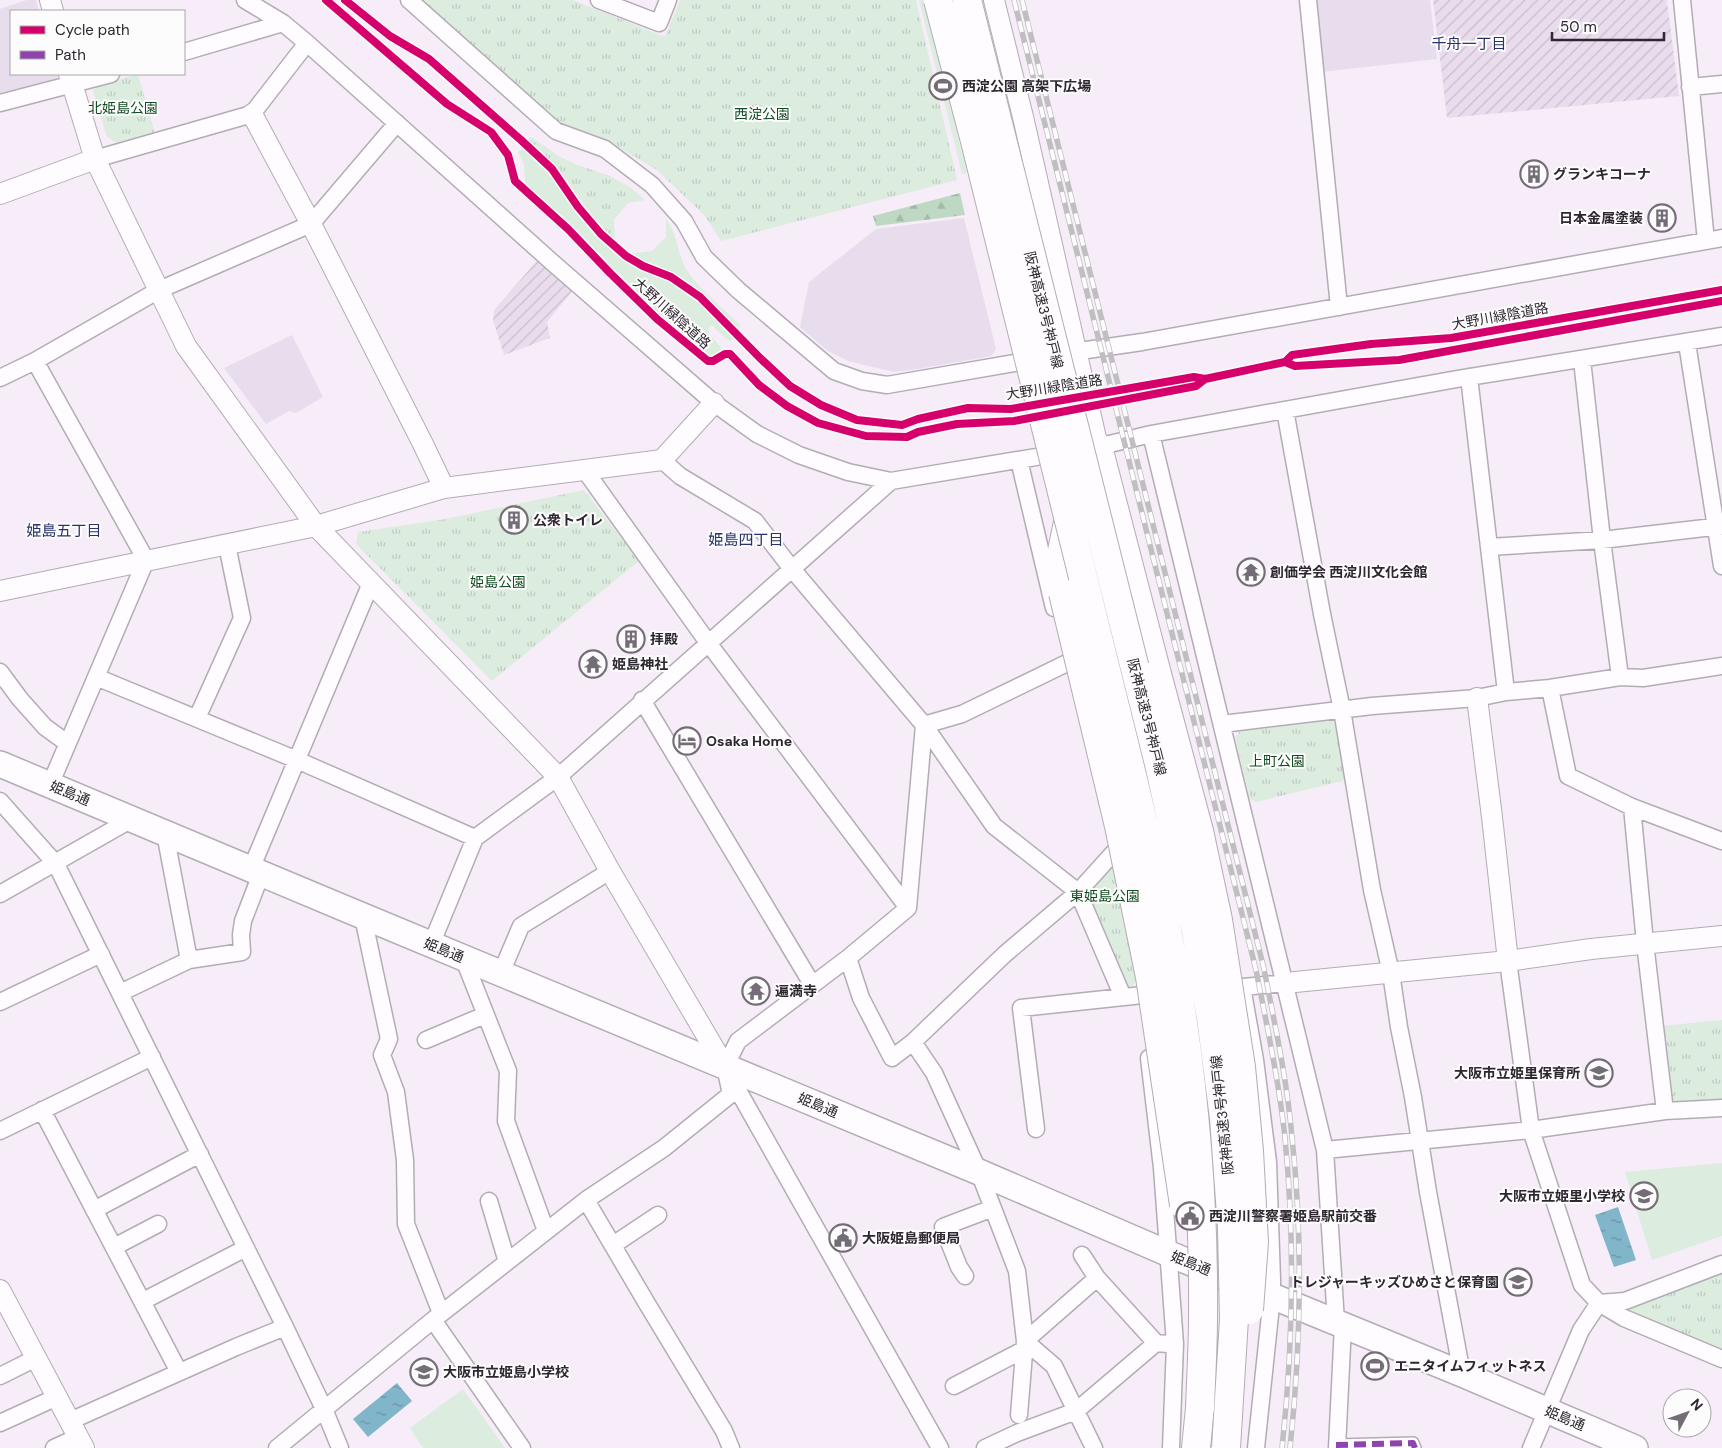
<svg xmlns="http://www.w3.org/2000/svg" width="1722" height="1448" viewBox="0 0 1722 1448" font-family="'DM Sans','Noto Sans JP',sans-serif">
	<defs>
		<pattern id="industrial-furrows" width="10" height="10" patternUnits="userSpaceOnUse" patternTransform="scale(1.25)"><rect width="10" height="10" fill="#e9dded"/><path d="M-1 1l2-2M0 10L10 0M9 11l2-2" fill="none" stroke="#c8becc"/></pattern>
		<pattern id="forest-firs" width="22" height="20" patternUnits="userSpaceOnUse" patternTransform="scale(1.25)"><rect width="22" height="20" fill="#bfd8c3"/><path d="M5 1l3.5 6h-7zM16 11l3.5 6h-7z" fill="#a4b9a8"/></pattern>
		<pattern id="park-tufts" width="24" height="20" patternUnits="userSpaceOnUse" patternTransform="scale(1.25)"><rect width="24" height="20" fill="#dcecdf"/><path d="M3 7l-1-3M5 7V3M7 7l1-3M15 17l-1-3M17 17v-4M19 17l1-3" fill="none" stroke="#bdcac0"/></pattern>
		<pattern id="water-ripples" width="26" height="14" patternUnits="userSpaceOnUse" patternTransform="scale(1.25)"><rect width="26" height="14" fill="#81b5ca"/><path d="M2 4q2-2 4 0t4 0M15 11q2-2 4 0t4 0" fill="none" stroke="#6a93a4"/></pattern>
	</defs>
	<rect width="100%" height="100%" fill="#f6edf8"/>
	<path fill="#e8dded" d="M27,0h9l3,11h-28v63h46l1,3 -7,4 -51,15v-87z
		M1313,0h117l7,59 -116,13z
		M964,218l32,131 -5,7 -73,13 -24,3 -46,-11 -20,-10 -28,-24 9,-45 67,-53z
		M292,335l31,62 -27,16 -7,-2 -23,13 -42,-56z"/>
	<path fill="url(#industrial-furrows)" d="M1433,0h234l12,96 -232,22z
		M542,260l32,29 -27,33 3,16 -46,17 -11,-35 1,-10 42,-48z"/>
	<path fill="#dcecdf" d="M919,0h6l42,173 -5,1z
		M524,148c37,32 58,77 96,108 13,12 33,16 48,24 25,13 48,36 66,58l-4,3 -5,-3 -13,-13 -4,4 2,6 11,12v5l-9,6 -4,-1 -13,-10 -75,-69 -24,-27 -67,-59 -4,-10 -1,-18 -6,-12z
		M666,219c11,14 11,30 18,46 9,19 40,44 56,60v3l-4,-1c-21,-21 -42,-40 -67,-55 -11,-7 -25,-10 -36,-17l2,-2 17,-2 14,-14z
		M1722,1163v73l-70,24 -27,-88z
		M463,1389l42,59h-82l-13,-20z"/>
	<path fill="url(#forest-firs)" d="M960,193l5,22 -89,11 -3,-10z"/>
	<path fill="url(#park-tufts)" d="M422,0h151l92,37 15,-37h236l41,180 -236,61 -16,-25 -48,-46 -44,-26 -53,-21z
		M138,74l17,59 -38,10 -10,-6 -14,-46 3,-5z
		M530,138h3l24,17 18,9 35,12 21,12 14,12 -17,3 -14,17 1,18 3,5 -23,-23 -26,-35 -23,-27 -16,-15 -2,-4z
		M584,490l55,71 -147,120 -136,-137 2,-12 82,-12z
		M1327,717l10,8 9,51 -3,5 -87,21 -6,-3 -15,-62 6,-7z
		M1111,864h4l22,116 -6,7 -10,-6 -37,-88z
		M1722,1020v79l-44,5 -10,-8 -7,-70z
		M1722,1270v82l-97,-40v-8z"/>
	<path fill="url(#water-ripples)" d="M1618,1207l18,53 -22,7 -19,-52z
		M397,1383l15,18 -44,36 -15,-18z"/>
	<g fill="none" stroke-linecap="round" stroke-linejoin="round">
		<g stroke="#b3acb5" stroke-width="14">
			<path id="pedestrian" d="M1336,1445l77,-2 2,5"/>
		</g>
		<g stroke="#b3acb5" stroke-width="19">
			<path id="minor" d="M245,0l38,23 24,20 246,220 161,140 43,31 42,21 49,17 43,9 169,-28
				M409,0l147,131 49,18 47,36 32,36 20,36 34,33 96,81 28,10 25,4 150,-26
				M599,0l60,23 9,-23
				M1308,0l31,307
				M1682,0l24,241
				M184,52l99,-29
				M1690,87l32,-3
				M0,103l111,-29
				M95,159l157,-45 55,-71
				M1687,343l35,223
				M1066,353l76,-11 580,-104
				M1582,360l20,180 18,137
				M35,361l111,199 -96,225
				M1469,377l37,315
				M0,378l35,-17 124,-71 152,-66 86,-101
				M1285,410l37,204 20,96 30,180 19,83 8,54 14,70 15,95 34,182
				M1151,434l174,716 11,172
				M1089,449l62,-15 306,-55 265,-43
				M1019,460l35,148
				M584,469l125,175 199,264
				M1489,547l113,-7 120,-14
				M1067,663l-105,51 -38,11 70,101 84,66 45,105
				M0,672l20,27 25,28 22,16
				M96,677l201,83 178,78 83,-61 333,-296
				M1550,688l18,88 64,31 90,34
				M642,700l170,284
				M197,718l45,-100 -15,-73
				M1222,724l150,-18 105,-8 29,-6 44,-4 70,-11 23,1 79,-12
				M0,801l56,63 229,463 39,82 16,39
				M1632,807l13,136 20,168
				M251,869l120,-286
				M0,894l132,-75
				M363,917l26,122 -7,16 14,37 9,68 1,64 35,89
				M431,945l44,-107
				M463,957l45,114 -2,50 40,110
				M848,958l13,40 31,60 21,-16 92,-88 73,-62 37,-41
				M189,960l53,-8 -1,-17 2,-14 18,-47
				M1508,961l23,169 51,155 17,18 25,15 98,41
				M501,973l20,-47 89,-55
				M1242,987l13,73 13,102 4,118v16l-16,152
				M1233,988l52,-5
				M120,993l69,-33 -24,-127
				M0,1002l101,-48
				M426,1040l59,-25
				M913,1042l21,31 45,99 38,99 8,70 -6,74
				M1149,1058l13,110 13,176 -4,104
				M731,1078l209,370
				M42,1110l137,262
				M1036,1129l-15,-121 140,-15
				M0,1131l152,-74
				M1325,1150l206,-20 134,-19 57,-3
				M586,1200l60,102 78,129 7,17
				M489,1201l18,61
				M94,1210l106,-56
				M613,1245l45,-30
				M114,1247l44,-23
				M1082,1255l15,23 59,65 12,1
				M965,1276l-6,-9 -16,-40 50,-19
				M143,1301l103,-53
				M1599,1303l26,-2 97,-37
				M433,1320l89,128
				M0,1376l36,-18
				M954,1386l71,-37
				M70,1421l166,-74 49,-20
				M0,1423l57,-26
				M54,1448l24,-11
				M277,1448l156,-128 74,-58 79,-62 78,-52 67,-54 -6,-27 13,-26 110,-83 60,-50 16,-183 -132,-156 -37,-48 -75,-45 -18,-16
				M985,1448l32,-15 59,-22 80,-68
				M1094,1448l-40,-82 -29,-25 72,-63
				M1337,1448l6,-123
				M1531,1448l50,-118 18,-27"/>
		</g>
		<g stroke="#b3acb5" stroke-width="22">
			<path id="tertiary" d="M50,0l3,11
				M994,0l29,117 75,330
				M69,74l26,85 91,187 130,180 242,251 52,94 115,196
				M252,114l59,110 112,220 21,44
				M0,194l95,-35
				M0,591l316,-65 128,-38 218,-28 52,-57
				M1477,698l15,119 16,144
				M1285,983l223,-22 83,-12 131,-13
				M0,1290l84,158"/>
		</g>
		<g stroke="#b3acb5" stroke-width="28">
			<path id="primary" d="M0,764l346,145 633,263 188,81 295,121 173,74"/>
		</g>
		<g stroke="#b3acb5" stroke-width="30">
			<path id="motorway" d="M1098,447l59,227
				M1063,593l-1,-42 8,-38
				M1196,1448l4,-40"/>
		</g>
		<use href="#pedestrian" stroke="#fefcfe" stroke-width="11"/>
		<use href="#minor" stroke="#fefcfe" stroke-width="16"/>
		<use href="#tertiary" stroke="#fefcfe" stroke-width="20"/>
		<use href="#primary" stroke="#fefcfe" stroke-width="25"/>
		<use href="#motorway" stroke="#fefcfe" stroke-width="28"/>
		<g stroke="#c0bec1" stroke-width="5.5">
			<path id="rail" d="M1014,0l242,970c11,56 23,112 29,168 10,103 8,208 -3,310
				M1022,0l242,969c11,56 23,111 28,168 11,103 9,209 -2,311"/>
		</g>
		<use href="#rail" stroke="#fcfcfc" stroke-width="4" stroke-dasharray="11" stroke-linecap="butt"/>
		<g stroke="#b3acb5" stroke-width="30" stroke-linecap="butt">
			<path id="motorway-bridge" d="M938,0l37,141 156,630c20,83 40,167 52,252 14,97 21,196 20,294 0,31 -2,61 -3,91
				M967,0l192,764 37,167 15,87 13,100 8,110 2,91 -8,129
				M1063,593l56,233 31,151 34,228
				M1157,674l42,157 19,89 23,147 8,84 5,91 -5,68"/>
		</g>
		<use href="#motorway-bridge" stroke="#fefcfe" stroke-width="28"/>
		<path stroke="#8e44ad" stroke-width="6" stroke-dasharray="12 6" stroke-linecap="butt" d="M1336,1445l77,-2 2,5"/>
		<g stroke="#fcfcfc" stroke-width="11">
			<path id="cycleway" d="M326,0l121,104 44,28 17,23 7,26 53,48 42,44 47,46 51,42h5l12,-7h5l29,31 28,21 31,17 48,13 41,1 11,-5 39,-8 57,-3 182,-35 9,-7
				M345,0l45,36 39,23 92,81 31,29 26,38 23,27 25,22 17,10 28,11 29,20 60,61 30,28 31,19 36,15 45,5 16,-6 50,-11 43,1 183,-32 11,2 80,-17 7,-7 79,-11 80,-6 271,-48
				M1285,362l10,4 104,-6 323,-59"/>
		</g>
		<use href="#cycleway" stroke="#d6006c" stroke-width="8"/>
	</g>
	<defs>
		<g id="stadium-ring" transform="scale(1.4375)"><circle r="9.5" fill="#fcfcfc" stroke="#746c76" stroke-width="1.5"/><path d="M0-5a6.5 5 0 1 0 0 10a6.5 5 0 1 0 0-10ZM-3.5-1.8h7v3.6h-7Z" fill="#746c76"/></g>
		<g id="building-ring" transform="scale(1.4375)"><circle r="9.5" fill="#fcfcfc" stroke="#746c76" stroke-width="1.5"/><path d="M-4-6H4V6H1V3H-1V6H-4ZM-2.5-4.3h1.7v1.8h-1.7ZM.8-4.3h1.7v1.8H.8ZM-2.5-1h1.7V.8h-1.7ZM.8-1h1.7V.8H.8Z" fill="#746c76"/></g>
		<g id="temple-ring" transform="scale(1.4375)"><circle r="9.5" fill="#fcfcfc" stroke="#746c76" stroke-width="1.5"/><path d="M0-6L5-2H3V0L6.5 2.5H4V6H1.5V3h-3V6H-4V2.5H-6.5L-3 0V-2H-5Z" fill="#746c76"/></g>
		<g id="hotel-ring" transform="scale(1.4375)"><circle r="9.5" fill="#fcfcfc" stroke="#746c76" stroke-width="1.5"/><path d="M-6-4.5h1.5V1H6V5H4.5V3h-9V5H-6ZM-4 0a1.8 1.8 0 1 1 3.6 0ZM.5 0V-2.5h3Q6-2.5 6 0Z" fill="#746c76"/></g>
		<g id="school-ring" transform="scale(1.4375)"><circle r="9.5" fill="#fcfcfc" stroke="#746c76" stroke-width="1.5"/><path d="M0-5L7-2L0 1L-7-2ZM-4 1L0 2.5L4 1V4Q0 6-4 4Z" fill="#746c76"/></g>
		<g id="civic-ring" transform="scale(1.4375)"><circle r="9.5" fill="#fcfcfc" stroke="#746c76" stroke-width="1.5"/><path d="M-.6-6.5H3V-4.5H.6V-3L4-1V1h2V6H-6V1h2V-1L-.6-3ZM-1.2 2.5V6h2.4V2.5Z" fill="#746c76"/></g>
	</defs>
	<g fill-rule="evenodd">
		<use href="#stadium-ring" x="943" y="86"/>
		<use href="#building-ring" x="1534" y="174"/>
		<use href="#building-ring" x="1662" y="218"/>
		<use href="#building-ring" x="514" y="520"/>
		<use href="#temple-ring" x="1251" y="572"/>
		<use href="#building-ring" x="631" y="639"/>
		<use href="#temple-ring" x="593" y="664"/>
		<use href="#hotel-ring" x="687" y="741"/>
		<use href="#temple-ring" x="756" y="991"/>
		<use href="#school-ring" x="1599" y="1073"/>
		<use href="#school-ring" x="1644" y="1196"/>
		<use href="#civic-ring" x="1190" y="1216"/>
		<use href="#civic-ring" x="843" y="1238"/>
		<use href="#school-ring" x="1518" y="1282"/>
		<use href="#stadium-ring" x="1375" y="1366"/>
		<use href="#school-ring" x="424" y="1372"/>
	</g>
	<g text-anchor="middle" stroke-width="4" stroke-linejoin="round" paint-order="stroke">
		<g font-size="14" font-weight="bold" fill="#2e2630" stroke="#fcfcfc" text-anchor="start">
			<text x="962" y="91">西淀公園 高架下広場</text>
			<text x="1553" y="179">グランキコーナ</text>
			<text x="1643" y="223" text-anchor="end">日本金属塗装</text>
			<text x="533" y="525">公衆トイレ</text>
			<text x="1270" y="577">創価学会 西淀川文化会館</text>
			<text x="650" y="644">拝殿</text>
			<text x="612" y="669">姫島神社</text>
			<text x="706" y="746">Osaka Home</text>
			<text x="775" y="996">遍満寺</text>
			<text x="1580" y="1078" text-anchor="end">大阪市立姫里保育所</text>
			<text x="1625" y="1201" text-anchor="end">大阪市立姫里小学校</text>
			<text x="1209" y="1221">西淀川警察署姫島駅前交番</text>
			<text x="862" y="1243">大阪姫島郵便局</text>
			<text x="1499" y="1287" text-anchor="end">トレジャーキッズひめさと保育園</text>
			<text x="1394" y="1371">エニタイムフィットネス</text>
			<text x="443" y="1377">大阪市立姫島小学校</text>
		</g>
		<g font-size="14" fill="#124c21" stroke="#fcfcfc">
			<text x="123" y="113">北姫島公園</text>
			<text x="762" y="119">西淀公園</text>
			<text x="498" y="587">姫島公園</text>
			<text x="1277" y="766">上町公園</text>
			<text x="1105" y="901">東姫島公園</text>
		</g>
		<g font-size="14" fill="#2e2630" stroke="#fcfcfc">
			<text transform="translate(1044 310) rotate(76)" y="5">阪神高速3号神戸線</text>
			<text transform="translate(672 313) rotate(42)" y="5">大野川緑陰道路</text>
			<text transform="translate(1500 316) rotate(-10)" y="5">大野川緑陰道路</text>
			<text transform="translate(1054 387) rotate(-9)" y="5">大野川緑陰道路</text>
			<text transform="translate(1147 717) rotate(76)" y="5">阪神高速3号神戸線</text>
			<text transform="translate(70 793) rotate(23)" y="5">姫島通</text>
			<text transform="translate(444 950) rotate(22)" y="5">姫島通</text>
			<text transform="translate(818 1105) rotate(23)" y="5">姫島通</text>
			<text transform="translate(1222 1115) rotate(-96)" y="5">阪神高速3号神戸線</text>
			<text transform="translate(1191 1263) rotate(22)" y="5">姫島通</text>
			<text transform="translate(1565 1418) rotate(23)" y="5">姫島通</text>
		</g>
		<g font-size="15" fill="#29326b" stroke="#fcfcfc">
			<text x="1469" y="49">千舟一丁目</text>
			<text x="64" y="536">姫島五丁目</text>
			<text x="746" y="545">姫島四丁目</text>
		</g>
	</g>
	<rect x="10" y="10" width="175" height="65" fill="#fcfcfc" stroke="#aaa6aa"/>
	<rect x="20" y="26" width="25" height="8" fill="#d6006c" stroke="#aaa6aa"/>
	<text x="55" y="35" font-size="15" fill="#2e2630">Cycle path</text>
	<rect x="20" y="51" width="25" height="8" fill="#8e44ad" stroke="#aaa6aa"/>
	<text x="55" y="60" font-size="15" fill="#2e2630">Path</text>
	<g transform="translate(1687 1413) rotate(49)"><circle r="24" fill="#fcfcfc" stroke="#aaa6aa"/>
	<path d="M0-4L9 19L0 12L-9 19Z" fill="#746c76"/>
	<text y="-8" font-size="14" font-weight="bold" text-anchor="middle" fill="#2e2630">N</text>
	</g>
	<path d="M1552 32v8h112v-8" fill="none" stroke="#2e2630" stroke-width="2.5"/>
	<text x="1560" y="32" font-size="15" fill="#2e2630" stroke="#fcfcfc" stroke-width="4" paint-order="stroke">50 m</text>
</svg>
